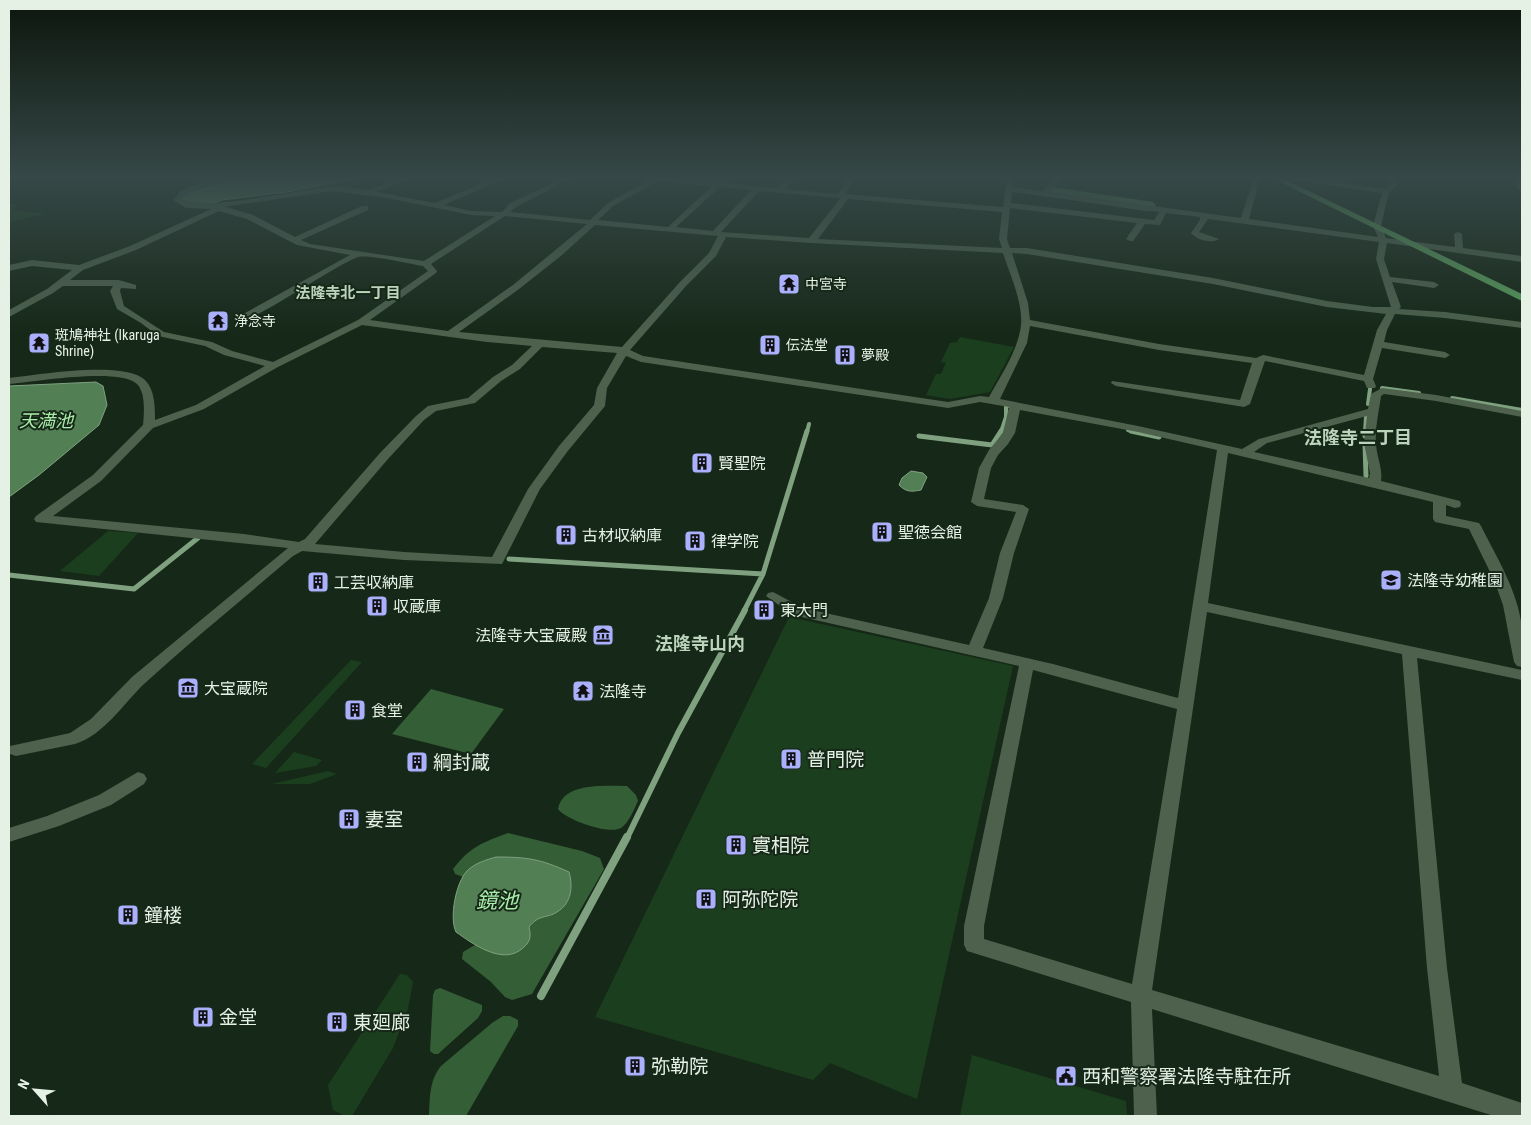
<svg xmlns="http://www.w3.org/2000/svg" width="1531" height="1125" viewBox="0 0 1531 1125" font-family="'Roboto Condensed','Noto Sans JP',sans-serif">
	<rect width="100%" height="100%" fill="#162817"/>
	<path fill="#1b3f1e" d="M9,204h10l-7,6 34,4 -37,8z
		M960,337l54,10 -24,45 -40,7 -24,-4 10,-21h5l5,-11 -5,-1 9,-19 7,-1z
		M108,531l30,2 -39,43 -39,-5z
		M789,617l224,49 -96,433 -87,-36 -17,17 -218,-63z
		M351,660l11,2 -96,106 -14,-4z
		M294,752l28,8 -6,6 -41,7z
		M328,771l9,3 -27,10h-38z
		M400,974l7,1 6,7 -5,27 -15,39 -41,68h-7l-12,-6 -5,-25z
		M972,1055l154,46 1,15h-167z"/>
	<path fill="#345f36" d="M431,689l73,20 -33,45 -79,-20z
		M627,786l9,9 2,6c-4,8 -9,22 -17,27 -12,7 -55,-8 -63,-19 5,-27 47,-23 69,-23z
		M508,833l74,18 18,7 4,11 -72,125 -20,6 -7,-3 -14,-15 -29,-23 1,-7 12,-7 25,10 30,-24 -1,-4 8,-9 18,-5 -88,-42 -4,6 -8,-3 -2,-5c18,-23 29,-26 55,-36z
		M440,988l42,17v6l-4,7 -40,36h-4l-4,-3 3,-56 2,-5z
		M503,1016h7l8,4v6l-52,90h-37c1,-18 0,-35 12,-50l51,-43z"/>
	<path fill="#537f55" stroke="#7fa180" d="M234,178h119l-14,4 -52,10 -65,8 -11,4 -11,1 -18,-4 3,-6z
		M96,382l7,4 4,19 -8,20 -60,50 -30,22v-111z
		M911,471l12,2 4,4 -6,13c-10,2 -15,2 -22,-5l3,-7z
		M496,857c32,0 44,2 73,15 4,14 3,31 -12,40 -11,7 -18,2 -28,15 2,9 2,14 -6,21 -20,18 -50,-4 -67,-16 -7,-14 0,-50 11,-61 8,-8 19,-11 29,-14z"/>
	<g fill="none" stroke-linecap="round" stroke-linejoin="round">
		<path stroke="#7fa180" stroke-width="4" d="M1382,388l37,5
			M1452,398l70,12
			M1368,404l2,-15
			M1128,430l8,2
			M807,432l2,-8
			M1001,432l5,-15v-12l4,1
			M1365,432l1,-16"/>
		<path stroke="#7fa180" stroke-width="5" d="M1131,431l28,6
			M919,436l73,9 9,-14
			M1365,436v-5
			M1365,444l1,32
			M509,559l254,15 44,-143
			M9,575l125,14 64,-51
			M744,611l19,-37"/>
		<path stroke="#7fa180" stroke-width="6" d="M627,838l51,-105 67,-123"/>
		<path stroke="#7fa180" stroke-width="8" d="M541,996l86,-159"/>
		<path fill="#537f55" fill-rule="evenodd" d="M1052,187l95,14 6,1 3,4 -3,4 -6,1 -101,-15 -2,-4 2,-4z"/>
		<path fill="#4d614d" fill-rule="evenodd" d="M399,178h10l-40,17 -7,-2z
			M495,178h10l-61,27 27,6 31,1 8,-9 54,-25h8l-56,29 -6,5 80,8 18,-17 41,-23 -3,-2h23l108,10 12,-10h7l-11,11 53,5 10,-16h6l-8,16 157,13 4,-29h7l-1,9 29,4 13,-13h7l-12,14 191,26 12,-38 -2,-2h9l-11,41 129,18 -5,-11 9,-33 -89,-13 -4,-2h18l79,11 3,-4 2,-7h6v7l-9,10 -7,31 5,12 69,9 -1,-13 4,-2 4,2 1,14 59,8v6l-135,-19 -3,16 6,18 44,5 5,3 -5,3 -42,-6 9,25 -2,2 46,3 77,10v6l-77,-10 -50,-4 -8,16 -3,12 61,10 5,3 -5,3 -63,-10 -9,31 3,7 -1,2h-8l-3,-7 -99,-20 -15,43 -6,3 -128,-21 -5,-3 1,-2 128,19 12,-37 -93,-13 -129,-24 -3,17 -27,56 138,27 104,23 17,-10 109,-30 3,-15 11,-6 54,7 86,16v6l-86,-16 -52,-7 -3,2c-2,15 -6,31 -5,46 0,14 7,25 5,39l79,20 1,3 -1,3 -5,1 -9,-3v11l33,7 2,3c16,32 37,65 41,102 2,12 0,26 0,39l-5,-1 -3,-4 -11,-57 -9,-25 -25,-51 -34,-7 -2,-3v-17l-205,-49 -20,150 314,67v10l-105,-22 30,310 15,115 60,20v13h-28l-342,-107 5,107h-23l-3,-114 -164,-51 -3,-6v-19l55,-260 -226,-51 -27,-19 2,-3 5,-1 30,16 166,37 20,-47 11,-45 16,-41 -39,-6 -6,-4 8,-34 10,-18 14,-17 6,-26 -29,-5 -32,6 -307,-46 -15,-6 -19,32 -2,18 -38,46 -27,37 -38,75 -98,-4 -102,-9 -9,5c-50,43 -101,84 -149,128 -21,20 -40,51 -69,60l-59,12 -6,-2v-8l60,-13 21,-14 41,-42 156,-129 -252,-26 -2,-3 2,-3 57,-41 50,-50c1,-11 3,-32 -6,-41 -18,-17 -103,-2 -128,0v-6c29,-3 114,-18 136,2 10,10 10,27 10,40l41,-15 69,-39 -41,-11 -19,-9 -47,-10 -17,-13 -24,-14 -7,-18 3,-5h-50l-10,7 -44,24v-7l38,-21 25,-19 -40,-4 -23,5v-6l23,-5 47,5 51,-19 81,-37 2,-5h3l37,11 42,22 67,-31h6v4l-67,30 9,4 114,17 71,-45 -24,-1 -79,-16v-4l43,8zM658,181l54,5 -44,41 -70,-7 15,-14zM720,187l31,3 -38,41 -37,-4zM759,191l81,7v1l-31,39 -88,-6zM1012,192l147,20 -5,8 -143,-17zM848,199l154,13 -3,27 3,9 -184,-9zM1010,208l127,15 -11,16 4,2h3l12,-17 15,1 6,-12 34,4v3l-9,13c6,7 20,11 28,6l-20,-7 9,-13 171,23 -3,17 15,48h-18l-46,-6 -114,-23 -186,-30h-17l-3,-9zM219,211l28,8 50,26 53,10 -114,63v4c14,3 99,-57 122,-65 9,-3 53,7 65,9l5,5 -70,49 -85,42 -41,-11 -20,-9 -48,-10 -40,-26 -4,-15 1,-3 15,1v-4l-17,-5h-49l13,-10 53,-20zM505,216l82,8 -74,61 -65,46 -78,-11 66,-47 1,-2 -6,-7zM595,225l123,11 -9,17 -29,29 -58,65 -163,-15 60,-43 43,-34zM726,237l85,6 192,10c7,22 20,49 18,72 -3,26 -20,50 -32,72l-9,-1 -32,6 -305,-46 -13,-6 56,-64 30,-30zM1012,253l15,1 186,30 114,23 59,7 -9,16 -13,45 -101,-20 -7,3 -97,-14 -129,-24 -2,-17zM362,325l125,17 45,4 -20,19 -19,12 -25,21 -40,8 -12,10 -36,37 -75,86 -6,3 -55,-8 -191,-18 48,-35 52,-53 51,-19 74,-42zM542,347l75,6 -20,35 -3,17 -35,41 -31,43 -36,68 -88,-5 -89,-8 73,-85 36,-39 12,-9 39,-8 26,-22 19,-12zM1020,410l118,22 79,18 -39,248 -125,-34 -70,-16 20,-50 11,-45 15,-44 -6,-4 -39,-6 7,-31 7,-13 10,-11 7,-11zM1367,416l-3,27 6,30 -1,5 -115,-26 13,-9zM1207,612l195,42 25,314 12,108 -287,-86zM1033,670l144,39 -45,275 -148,-45v-13z
			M1516,178h6v13l-5,-2z
			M138,772l6,2 3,5 -3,5 -33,21 -52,21 -50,16v-14l38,-12 52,-21z"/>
		<path fill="#4d614d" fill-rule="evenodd" d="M213,178h9c-11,11 -30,9 -40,21 22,13 117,-10 148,-12 21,-2 44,5 65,8l4,2 -4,2 -63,-8 -123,18 -23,-1 -13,-8 9,-10z"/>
		<path fill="#589c5c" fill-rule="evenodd" d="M1272,178h10l240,116v7z"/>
	</g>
	<linearGradient id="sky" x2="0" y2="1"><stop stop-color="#0c160d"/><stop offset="0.53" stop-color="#364847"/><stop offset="1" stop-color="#364847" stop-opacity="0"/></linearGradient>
	<rect width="1531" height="335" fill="url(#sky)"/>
	<defs>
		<g id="temple-square" transform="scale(1.125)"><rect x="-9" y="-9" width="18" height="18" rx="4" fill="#aab0fc" stroke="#162817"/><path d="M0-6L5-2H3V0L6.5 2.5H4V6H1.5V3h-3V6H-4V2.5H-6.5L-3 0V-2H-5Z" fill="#111"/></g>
		<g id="building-square" transform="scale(1.125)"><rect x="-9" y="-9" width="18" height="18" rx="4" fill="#aab0fc" stroke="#162817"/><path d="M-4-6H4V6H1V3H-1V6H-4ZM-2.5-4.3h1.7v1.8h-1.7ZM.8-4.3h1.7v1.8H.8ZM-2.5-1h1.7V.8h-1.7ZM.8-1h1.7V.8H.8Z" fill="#111"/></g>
		<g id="school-square" transform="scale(1.125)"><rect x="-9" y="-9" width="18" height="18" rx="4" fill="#aab0fc" stroke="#162817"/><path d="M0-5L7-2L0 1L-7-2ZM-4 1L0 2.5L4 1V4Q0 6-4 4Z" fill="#111"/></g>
		<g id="museum-square" transform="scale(1.125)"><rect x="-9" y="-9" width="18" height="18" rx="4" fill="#aab0fc" stroke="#162817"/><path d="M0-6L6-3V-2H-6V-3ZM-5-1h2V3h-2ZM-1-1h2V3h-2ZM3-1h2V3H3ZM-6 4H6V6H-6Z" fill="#111"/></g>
		<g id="civic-square" transform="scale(1.125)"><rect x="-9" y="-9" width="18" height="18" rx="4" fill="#aab0fc" stroke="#162817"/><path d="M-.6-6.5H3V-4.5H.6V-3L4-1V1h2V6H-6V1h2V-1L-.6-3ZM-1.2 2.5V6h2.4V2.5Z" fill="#111"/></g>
	</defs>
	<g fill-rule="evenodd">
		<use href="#temple-square" x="789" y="284"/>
		<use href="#temple-square" x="218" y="321"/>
		<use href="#temple-square" x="39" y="343"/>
		<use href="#building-square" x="770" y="345"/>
		<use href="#building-square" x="845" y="355"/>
		<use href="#building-square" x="702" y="463"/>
		<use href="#building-square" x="882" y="532"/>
		<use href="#building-square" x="566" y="535"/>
		<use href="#building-square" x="695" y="541"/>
		<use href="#school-square" x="1391" y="580"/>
		<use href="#building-square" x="318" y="582"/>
		<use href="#building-square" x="377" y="606"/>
		<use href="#building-square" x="764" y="610"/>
		<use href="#museum-square" x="603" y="635"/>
		<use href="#museum-square" x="188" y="688"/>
		<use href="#temple-square" x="583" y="691"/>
		<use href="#building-square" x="355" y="710"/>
		<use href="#building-square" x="791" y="759"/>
		<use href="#building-square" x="417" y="762"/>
		<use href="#building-square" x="349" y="819"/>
		<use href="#building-square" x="736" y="845"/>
		<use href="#building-square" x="706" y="899"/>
		<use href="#building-square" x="128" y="915"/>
		<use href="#building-square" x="203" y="1017"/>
		<use href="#building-square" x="337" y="1022"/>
		<use href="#building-square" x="635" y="1066"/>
		<use href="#civic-square" x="1066" y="1076"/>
	</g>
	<g text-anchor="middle" stroke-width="4" stroke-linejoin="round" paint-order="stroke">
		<g font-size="14" fill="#e5f1e5" stroke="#162817" text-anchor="start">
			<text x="805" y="289">中宮寺</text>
			<text x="234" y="326">浄念寺</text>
			<text x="55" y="340">斑鳩神社 (Ikaruga<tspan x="55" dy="16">Shrine)</tspan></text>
			<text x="786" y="350">伝法堂</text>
			<text x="861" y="360">夢殿</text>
		</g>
		<g font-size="15" font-weight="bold" fill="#bcd3bc" stroke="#162817">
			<text x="348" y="298">法隆寺北一丁目</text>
		</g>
		<g font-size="16" fill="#e5f1e5" stroke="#162817" text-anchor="start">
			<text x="718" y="469">賢聖院</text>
			<text x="898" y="538">聖徳会館</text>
			<text x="582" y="541">古材収納庫</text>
			<text x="711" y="547">律学院</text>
			<text x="1407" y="586">法隆寺幼稚園</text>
			<text x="334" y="588">工芸収納庫</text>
			<text x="393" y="612">収蔵庫</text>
			<text x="780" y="616">東大門</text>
			<text x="587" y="641" text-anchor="end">法隆寺大宝蔵殿</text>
			<text x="204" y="694">大宝蔵院</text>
			<text x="599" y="697">法隆寺</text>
			<text x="371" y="716">食堂</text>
		</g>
		<g font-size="18" font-style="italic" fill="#a9edab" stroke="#162817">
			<text x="46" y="427">天満池</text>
		</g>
		<g font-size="18" font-weight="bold" fill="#bcd3bc" stroke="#162817">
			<text x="1358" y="444">法隆寺二丁目</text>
			<text x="700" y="650">法隆寺山内</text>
		</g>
		<g font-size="19" fill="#e5f1e5" stroke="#162817" text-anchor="start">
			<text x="807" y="766">普門院</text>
			<text x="433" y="769">綱封蔵</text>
			<text x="365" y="826">妻室</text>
			<text x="752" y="852">實相院</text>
			<text x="722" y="906">阿弥陀院</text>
			<text x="144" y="922">鐘楼</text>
			<text x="219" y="1024">金堂</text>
			<text x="353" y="1029">東廻廊</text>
			<text x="651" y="1073">弥勒院</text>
			<text x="1082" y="1083">西和警察署法隆寺駐在所</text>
		</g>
		<g font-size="21" font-style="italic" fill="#a9edab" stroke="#162817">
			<text x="497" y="908">鏡池</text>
		</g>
	</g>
	<rect width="1531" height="1125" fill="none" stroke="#e5f1e5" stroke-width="20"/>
	<g transform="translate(35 1090) rotate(297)" stroke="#162817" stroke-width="4" paint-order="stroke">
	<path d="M0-4L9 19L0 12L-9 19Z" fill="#e5f1e5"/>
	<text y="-8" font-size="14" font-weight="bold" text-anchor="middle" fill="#e5f1e5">N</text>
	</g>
</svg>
